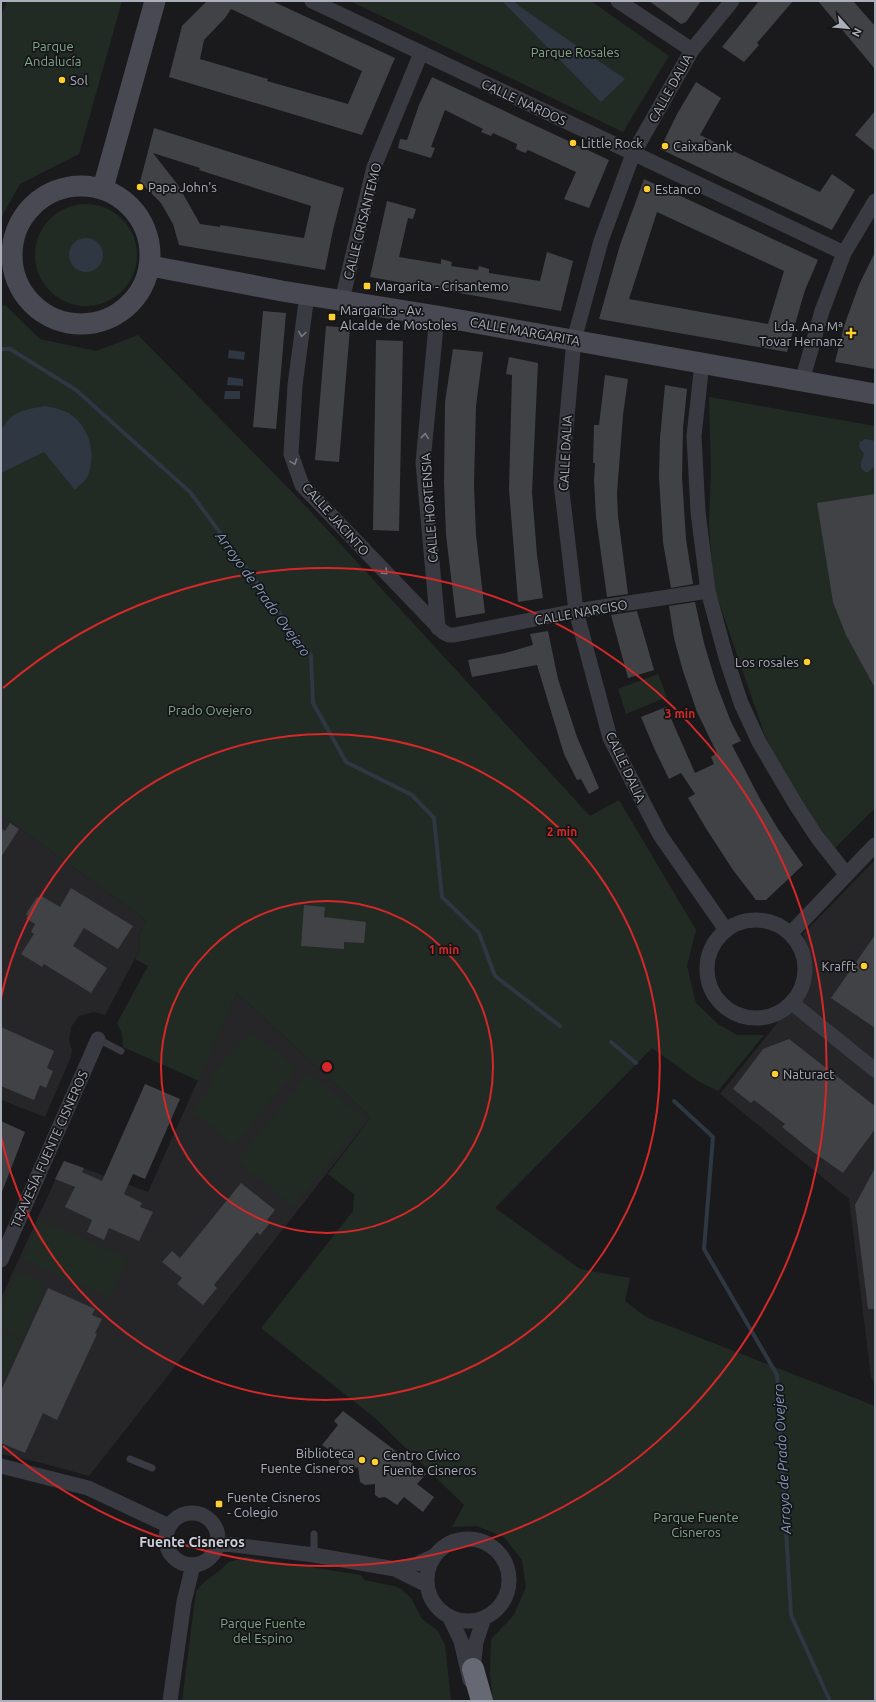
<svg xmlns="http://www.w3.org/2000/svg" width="876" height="1702" viewBox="0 0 876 1702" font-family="Ubuntu,sans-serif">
	<rect width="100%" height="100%" fill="#1a1a1c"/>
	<path fill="#262629" d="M1,815l145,105 -7,16 1,13 -35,66 -11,-3 -15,4 -8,11 -2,14 3,9 -1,7 -26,60 -44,-17z
		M875,860v525l-4,-8 -22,-178 -129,-105 90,-112v-26l-7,-22z
		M237,993l134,124 -282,359 -47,-13 -41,-9v-156l63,-137 84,31z"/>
	<path fill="#212b23" d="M7,1h115l-43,153 -59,30 -19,34v-202z
		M350,1h241l78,55 -46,76z
		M35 255a51 51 0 1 1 102 0a51 51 0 1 1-102 0Z
		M5,305l35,34 56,12 42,-16 163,166 289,315 29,-16 77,130 -9,36 9,37 22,21 19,11h27l-46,56 -20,-10 -46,-33 -157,160 85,61 50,9 -5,23 21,16 229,89v295h-382l-3,-27 1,-35 23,-24 12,-28 -4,-27 -18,-23 -27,-11 -25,1 12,-22 -89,-87 -114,-90 92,-117 1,-17 -26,-20 43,-57 -134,-124 -38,88 -76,-34 -1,-13 -5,-11 31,-57 -13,-7 5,-10 -1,-13 7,-16 -145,-105v-509z
		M709,397l166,29v382l-40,40 -23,-31 -22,-33 -25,-48 -51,-148 -5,-64 2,-53z
		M658,674l9,23 -41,17 -8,-25z
		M252,1032l45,37 -63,76 -42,-34 23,-28 -5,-5 32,-39 3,2z
		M309,1073l56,46 -72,87 -56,-46z
		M40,1220l88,39 -17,39 -88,-40z
		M17,1272l29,13 -23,53 -22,-10v-21z
		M1,1331l20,9 -20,45z
		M246,1557l115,18 3,5 30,6 7,3 10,9 11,21 16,12 7,14 6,56h-269l14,-110 8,-9 15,-11 10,-9z"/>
	<path fill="#2e3742" d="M502,1h12l5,5 106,73 -24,23z
		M69 255a17 17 0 1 1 34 0a17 17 0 1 1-34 0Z
		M229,350l16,2 -1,8 -16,-2z
		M228,377l15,2v7l-16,-1z
		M225,391h15v8h-16z
		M45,406c10,2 21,4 29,11 17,14 23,42 12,62 -3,4 -8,7 -11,11l-31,-38 -43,21v-42c10,-20 23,-21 44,-25z
		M865,439l10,2 -1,26 -6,5h-3l-4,-4v-6l3,-8 -5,-7 1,-5z"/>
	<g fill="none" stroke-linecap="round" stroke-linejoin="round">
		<path stroke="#2e3742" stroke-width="4" d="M1,349h9l66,41 114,102 121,164 2,47 33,59 66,33 22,23 8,79 37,36 16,43 65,50
			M611,1042l25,21
			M674,1101l39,36 -9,112 73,126 14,240 39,86"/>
	</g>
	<path fill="#414246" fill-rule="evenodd" d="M207,1h65l123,57 -33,77 -193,-58 13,-51zM231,9l131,62 -14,33 -81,-23 1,-2 -68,-20 4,-19 21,-22z
		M649,1h52l-15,21 -5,2z
		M759,1h34l-36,42 2,2 -15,17 -22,-15z
		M818,1h35l22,25v43z
		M432,77l177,83 -20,48 -25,-9 12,-27 -48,-22 -3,3 -9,-4 1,-5 -24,-11 -2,3 -10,-4 2,-3 -38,-19 -14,37 4,1 -4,10 -33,-10 2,-9 7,1 12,-35z
		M696,82l25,16 -21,37 120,57 12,-18 23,16 -23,40 -172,-81 17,-35z
		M875,111v40l-20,-16z
		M154,128l190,60 -11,42 -8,40 -146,-25 -6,-21 -12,-21 -21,-21zM153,153l47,15 -1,2 112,36 -7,32 -84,-13v2l-20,-3 -22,-39z
		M644,179l174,81 -13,30 -18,62 -188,-33 21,-74zM657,212l127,59 -16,53 -139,-25z
		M387,201l29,8 -3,10 -5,-1 -9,39 42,7v-5l11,3 -1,4 27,4 1,-4 10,3v4l51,8 7,-29 26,9 -12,50 -191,-34z
		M875,252v117l-40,-7 9,-36 15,-41z
		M263,311l23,2 -10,116 -23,-2z
		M326,326l24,2 -11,134 -24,-2z
		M376,340l27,1 -4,190 -26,-1z
		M453,349l30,3 -7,54 -2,78 2,51 9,78 -29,5 -10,-83 -2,-52 1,-81z
		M509,357l29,6 -6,129 5,63 6,43 -25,4 -9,-113 3,-114 -6,-1z
		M605,375l23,4 -5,36 -6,78 1,23 10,78 -21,3 -11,-80 -2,-37 1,-17h-2l1,-38h5z
		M665,385l22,4 -4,39 -1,49 4,62 7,45 -22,4 -8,-46 -4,-65 1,-39z
		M875,494v194l-29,-53 -13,-33 -16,-99z
		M695,602l9,41 12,40 15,39 10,19 -9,4 28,54 18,30 25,36 -37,35h-10l-23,-30 -26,-40 -19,-32 7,-4 -14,-21 -12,6 -15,-31 -13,-31 25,-10 29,66 19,-9 -3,-7 6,-4 -20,-41 -14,-41 -9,-33 -5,-32z
		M637,611l17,59 -26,8 -17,-63z
		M548,631l10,48 19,58 22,51 -10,6 -8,-15 -4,1 -13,-26 -27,-89 -65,12 -4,-17 37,-7 28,-8 -3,-11z
		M10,823l9,6 -18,28v-29l4,3z
		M71,888l62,38 -15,23 -34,-21 -11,18 34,22 -16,25 -47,-29 -2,3 -21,-13 13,-20 -3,-2 4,-8 -9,-6 2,-2 -2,-2 11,-17 1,1 2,-3 20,12z
		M304,905l21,2 -1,10 42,5 -2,21 -20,-1v7l-43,-3z
		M875,935v93l-44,-30z
		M1,1027l53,24 -7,17 6,3 -7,17 -6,-3 -6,15 -33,-14z
		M789,1039l86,67v23l-32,44 -30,-21 -31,-25 3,-3 -31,-24 -3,3 -18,-14 30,-40z
		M145,1084l35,15 -35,80 -12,-5 -9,20 18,9 -2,4 13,5 -14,29 -30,-13 -5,12 -17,-8 5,-12 -27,-13 10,-20 -20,-8 9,-18 20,7 -2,4 20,9z
		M1,1121l24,11 -23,60h-1z
		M875,1168v141h-7l-13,-104z
		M241,1183l34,27 -8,10 3,3 -10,12 -3,-3 -43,53 3,3 -14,17 -26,-21 5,-6 -20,-16 10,-11 8,7z
		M48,1288l47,21 -3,6 10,4 -7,14 2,1 -40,86 -14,-7 -18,40 -24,-10v-52z
		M343,1411l83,63 -9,10 17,13 -11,15 -19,-15 -7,8 -12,-8 -6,1 -4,-3v-11l-10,1 -5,-3 -2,-15 -12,3 -7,-5 -1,-9 -16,-11 16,-20 -4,-4z"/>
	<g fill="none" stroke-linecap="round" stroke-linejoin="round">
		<path stroke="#3a3b42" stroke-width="7" d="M98,1039l23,12
			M130,1459l22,9
			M314,1555v-21"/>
		<path stroke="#3a3b42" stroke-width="15" d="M312,1l532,252
			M618,1l74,49
			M307,295l-12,90 -4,69 11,31 141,147 6,3h5l122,-24 132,-20
			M342,300l32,-133 47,-114
			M437,316l-14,146 15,166
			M702,363l-8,73 4,76 10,79 19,70 14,42 18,39 37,63 21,32 29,37
			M802,381l20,-70 22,-58 31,-52
			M707 969a49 49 0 1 1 98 0a49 49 0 1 1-98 0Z
			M726,930l-66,-95 -50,-97 -34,-127 -15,-128 13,-143 27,-99 32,-87 59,-104 40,-49
			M791,933l84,-88
			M792,1003l83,67
			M1,1260l97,-221
			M1,1466l87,22 81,38
			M166 1539a26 26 0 1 1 52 0a26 26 0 1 1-52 0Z
			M427 1580a41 41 0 1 1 82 0a41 41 0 1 1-82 0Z
			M218,1543l96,12 81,14 32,16
			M395,1569l22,-5 17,-8
			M449,1616l12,25 9,39
			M473,1669l3,-27 8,-24
			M170,1701l14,-99 9,-37"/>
		<path stroke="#484952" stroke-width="21" d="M12 255a69 69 0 1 1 138 0a69 69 0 1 1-138 0Z
			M103,188l52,-187
			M151,266l131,25 155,25 438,78"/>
		<path stroke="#666873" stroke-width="22" d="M473,1669l9,32"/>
	</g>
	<defs><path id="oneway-chevron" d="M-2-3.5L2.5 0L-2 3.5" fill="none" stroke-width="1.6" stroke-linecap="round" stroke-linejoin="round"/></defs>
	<g stroke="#787b85">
		<use href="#oneway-chevron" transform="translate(302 334) rotate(98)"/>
		<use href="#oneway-chevron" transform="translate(425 436) rotate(-84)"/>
		<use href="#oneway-chevron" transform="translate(294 462) rotate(70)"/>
		<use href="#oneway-chevron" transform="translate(385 572) rotate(46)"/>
	</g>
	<g fill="none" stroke="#d62828" stroke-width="2">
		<circle cx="327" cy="1067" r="166"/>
		<path d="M1 998A333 333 0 1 1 1 1136"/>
		<path d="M3 688A499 499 0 1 1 3 1446"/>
	</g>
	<g fill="#fdcf31" stroke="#151517" stroke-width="1.5">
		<circle cx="62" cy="80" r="4"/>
		<circle cx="573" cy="143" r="4"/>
		<circle cx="665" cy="146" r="4"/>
		<circle cx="140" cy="187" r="4"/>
		<circle cx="647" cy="189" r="4"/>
		<rect x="363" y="282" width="8" height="8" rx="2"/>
		<rect x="328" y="313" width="8" height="8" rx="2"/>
		<path d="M849 327h4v4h4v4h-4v4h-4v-4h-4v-4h4z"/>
		<circle cx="807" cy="662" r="4"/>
		<circle cx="864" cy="966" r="4"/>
		<circle cx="775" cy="1074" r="4"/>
		<circle cx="362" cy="1460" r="4"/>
		<circle cx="375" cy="1462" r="4"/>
		<rect x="215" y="1500" width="8" height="8" rx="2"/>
	</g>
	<g text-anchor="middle" stroke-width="3.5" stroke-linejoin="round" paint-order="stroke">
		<g font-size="13" fill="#82a888" stroke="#151517">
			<text x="53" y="51">Parque<tspan x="53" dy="15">Andalucía</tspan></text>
			<text x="575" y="57">Parque Rosales</text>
			<text x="210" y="715">Prado Ovejero</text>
			<text x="696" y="1522">Parque Fuente<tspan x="696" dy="15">Cisneros</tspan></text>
			<text x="263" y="1628">Parque Fuente<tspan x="263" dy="15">del Espino</tspan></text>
		</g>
		<g font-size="13" fill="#abafbc" stroke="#151517" text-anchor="start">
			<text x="70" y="85">Sol</text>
			<text x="581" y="148">Little Rock</text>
			<text x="673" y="151">Caixabank</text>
			<text x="148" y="192">Papa John's</text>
			<text x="655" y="194">Estanco</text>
			<text x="375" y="291">Margarita - Crisantemo</text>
			<text x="340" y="315">Margarita - Av.<tspan x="340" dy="15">Alcalde de Mostoles</tspan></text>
			<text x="843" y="331" text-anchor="end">Lda. Ana Mª<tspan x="843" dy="15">Tovar Hernanz</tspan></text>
			<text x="799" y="667" text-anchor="end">Los rosales</text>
			<text x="856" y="971" text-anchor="end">Krafft</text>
			<text x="783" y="1079">Naturact</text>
			<text x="354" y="1458" text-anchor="end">Biblioteca<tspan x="354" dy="15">Fuente Cisneros</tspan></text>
			<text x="383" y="1460">Centro Cívico<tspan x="383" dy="15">Fuente Cisneros</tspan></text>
			<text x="227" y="1502">Fuente Cisneros<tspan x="227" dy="15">- Colegio</tspan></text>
		</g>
		<g font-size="13" fill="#abafbc" stroke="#151517">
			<text transform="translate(670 88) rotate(-61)" y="5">CALLE DALIA</text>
			<text transform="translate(524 102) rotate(25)" y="5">CALLE NARDOS</text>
			<text transform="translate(362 221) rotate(-76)" y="5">CALLE CRISANTEMO</text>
			<text transform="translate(525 331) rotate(10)" y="5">CALLE MARGARITA</text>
			<text transform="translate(565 453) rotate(-87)" y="5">CALLE DALIA</text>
			<text transform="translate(429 508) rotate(-94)" y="5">CALLE HORTENSIA</text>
			<text transform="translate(336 519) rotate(48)" y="5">CALLE JACINTO</text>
			<text transform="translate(581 612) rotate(-10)" y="5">CALLE NARCISO</text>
			<text transform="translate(626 767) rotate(65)" y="5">CALLE DALIA</text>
			<text transform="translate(49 1149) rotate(-66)" y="5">TRAVESÍA FUENTE CISNEROS</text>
		</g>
		<g font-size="14" font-style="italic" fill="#8199b9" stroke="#151517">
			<text transform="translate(263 594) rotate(54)" y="5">Arroyo de Prado Ovejero</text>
			<text transform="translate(782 1459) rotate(-93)" y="5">Arroyo de Prado Ovejero</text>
		</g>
		<g font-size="14" font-weight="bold" fill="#cdcfd8" stroke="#151517">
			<text x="192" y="1547">Fuente Cisneros</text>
		</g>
	</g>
	<circle cx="327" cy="1067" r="6" fill="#d62828" stroke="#151517" stroke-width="2"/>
	<g font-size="12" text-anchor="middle" font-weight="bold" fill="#d62828" stroke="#151517" stroke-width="3.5" stroke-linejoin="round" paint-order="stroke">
		<text x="680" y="718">3 min</text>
		<text x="562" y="836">2 min</text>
		<text x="444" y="954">1 min</text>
	</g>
	<rect width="876" height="1702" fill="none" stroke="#abafbc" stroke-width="4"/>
	<g transform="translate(848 28) rotate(117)" stroke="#151517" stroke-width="3" paint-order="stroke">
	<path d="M0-3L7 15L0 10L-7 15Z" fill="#abafbc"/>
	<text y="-6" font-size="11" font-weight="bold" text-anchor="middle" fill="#abafbc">N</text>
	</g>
</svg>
